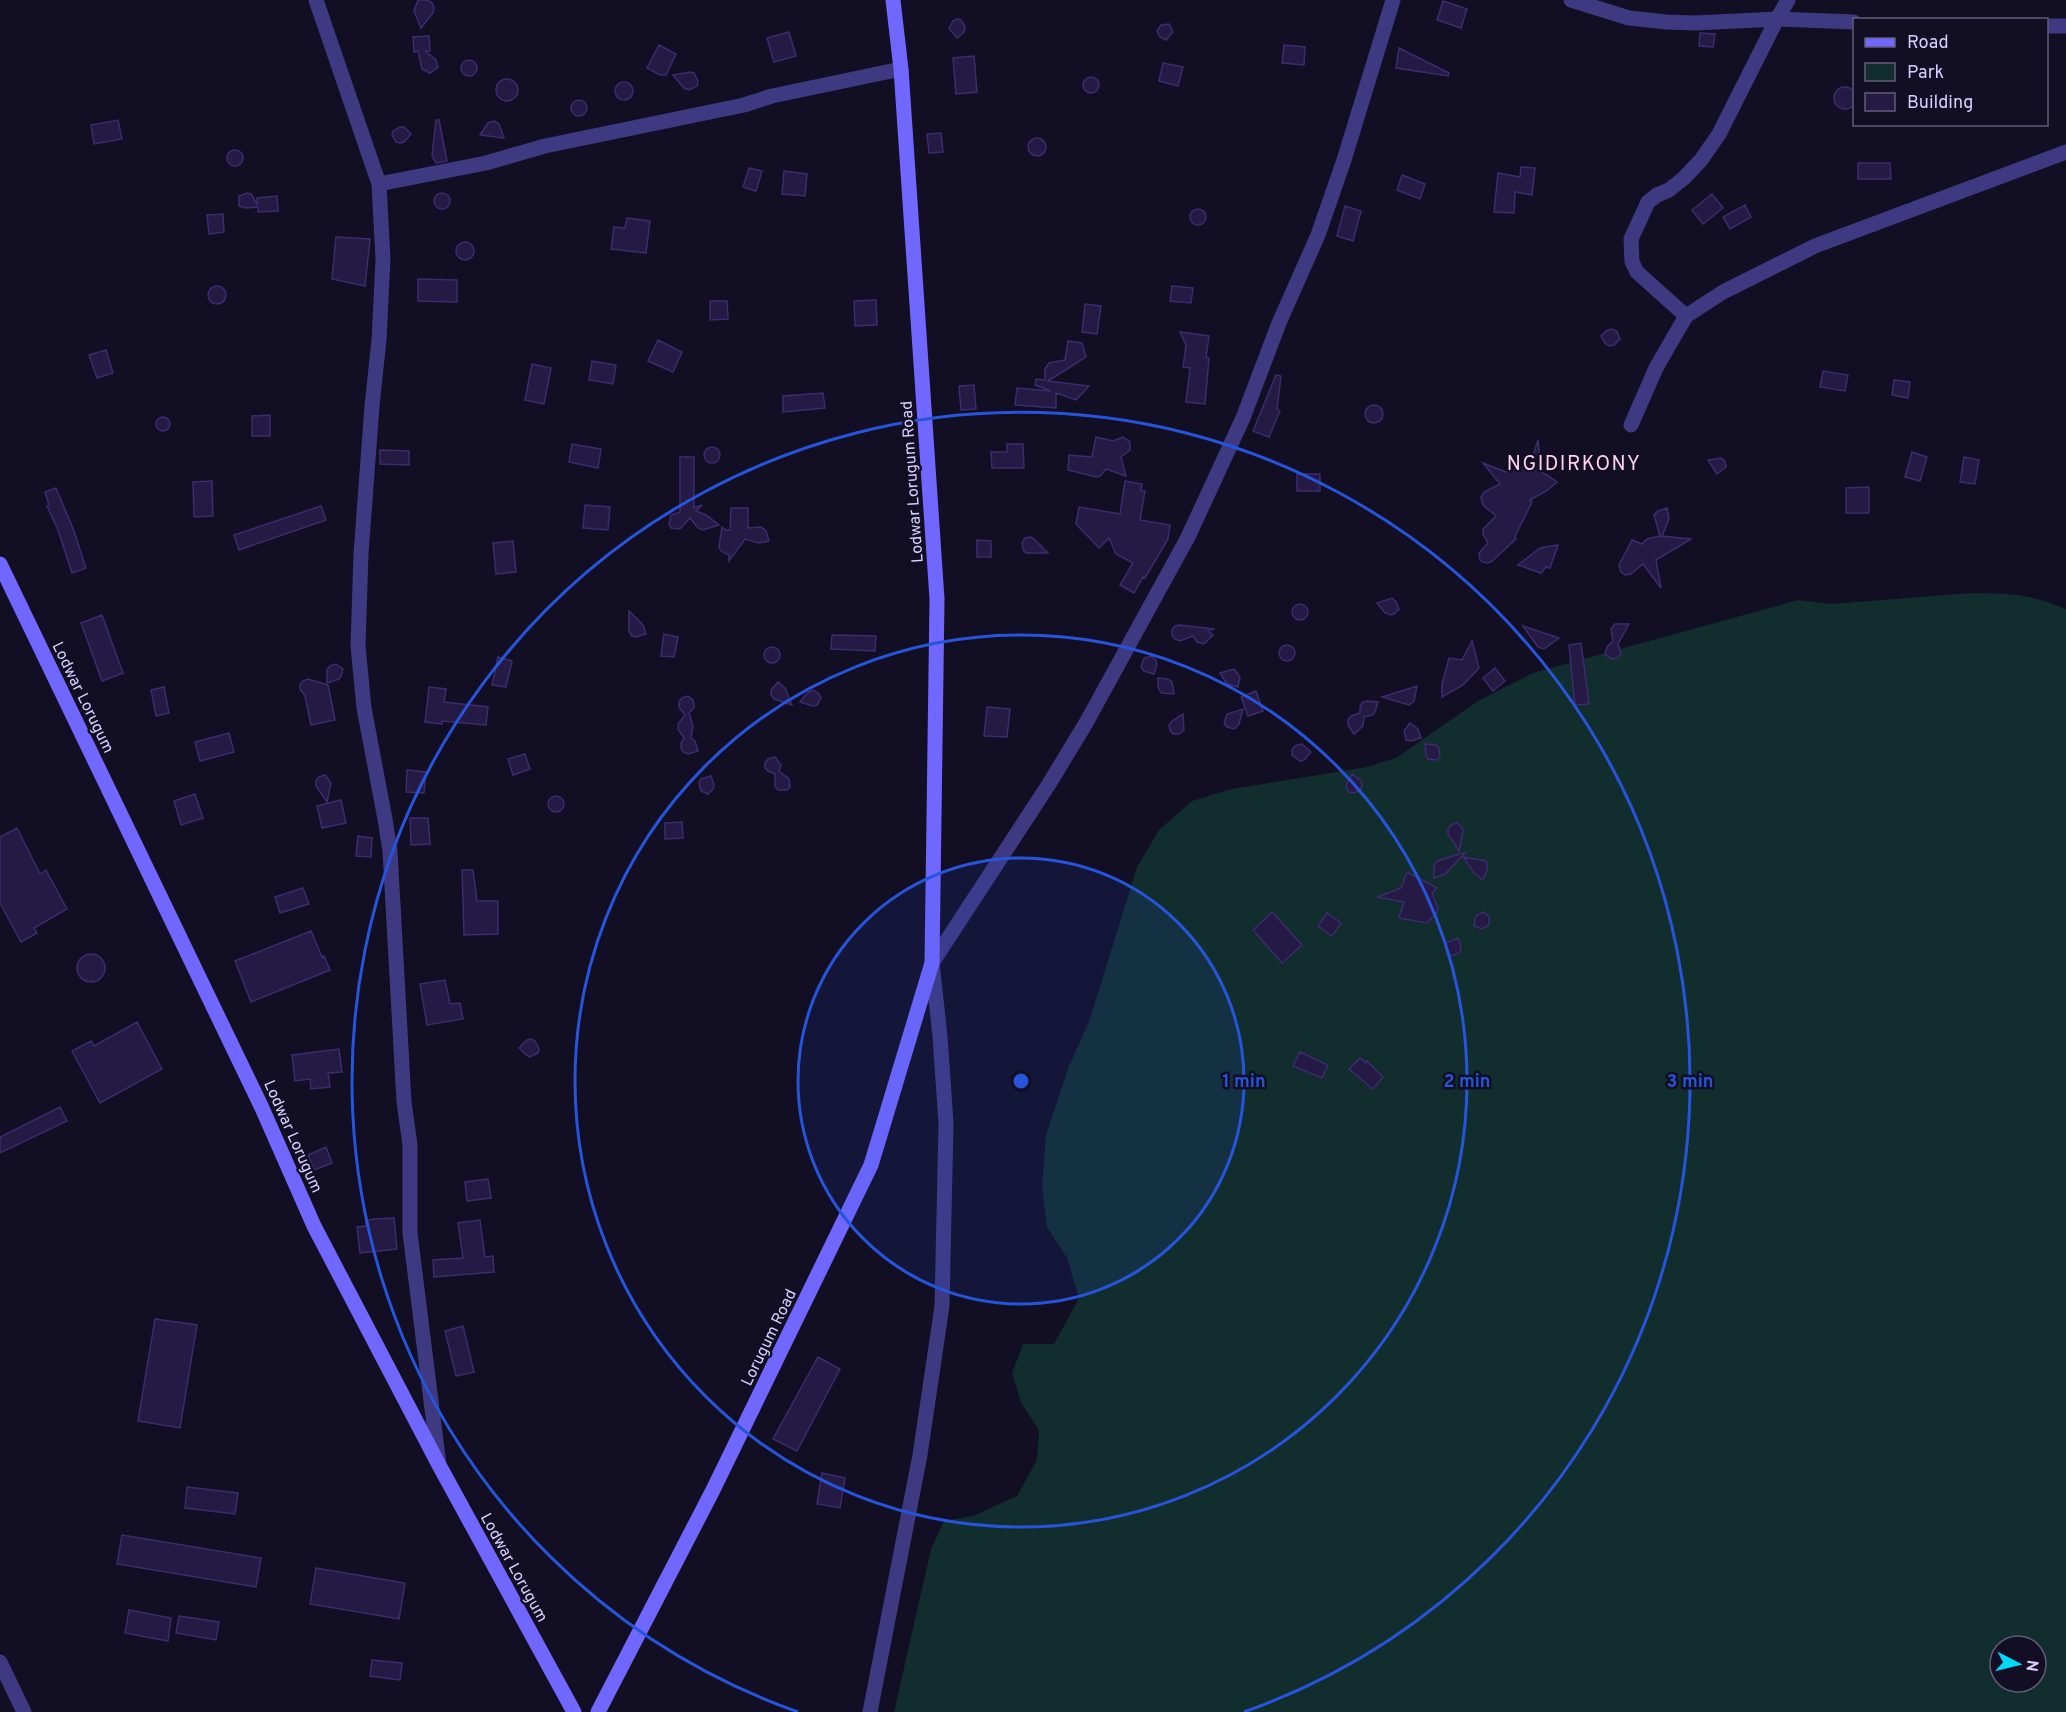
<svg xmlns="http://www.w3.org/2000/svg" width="2066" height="1712" viewBox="0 0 2066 1712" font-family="Overpass,sans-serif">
	<rect width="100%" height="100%" fill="#120e23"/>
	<path fill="#112d2d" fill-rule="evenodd" d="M1971,593c36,0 61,1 95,16v1103h-1172l37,-163 13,-28 29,-5 44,-20 20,-36 2,-29 -18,-29 -9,-29 11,-29h31l25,-46 -12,-40 -20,-31 -5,-40 4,-52 23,-69 21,-47 47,-152 22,-37 33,-29 40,-12 135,-22 29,-9 82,-57 55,-28 265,-73 33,4zM2000,1646h36v36h-36z"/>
	<path fill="#241a44" stroke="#3c2c6f" stroke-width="1.5" d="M418,0h10l4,3 2,5 -1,5 -12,15 -7,-17z
		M1443,1l24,8 -6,19 -24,-8z
		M957,19l4,1 4,7 -1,5 -7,6 -8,-10 4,-7z
		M1169,24l4,8 -7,8 -6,-3 -3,-6 4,-6z
		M789,32l7,24 -22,6 -7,-24z
		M1700,33l15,1 -2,13 -14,-1z
		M429,36l1,15h-5l11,9 2,7 -8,6 -8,-4 -4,-18 -4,1 -1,-15z
		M659,45l17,9 -10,21h-6l-13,-7z
		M1284,45l21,2 -1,18 -22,-2z
		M1399,48l50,25 -1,3 -52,-8z
		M974,56l3,36 -21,2 -3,-36z
		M461 68a8 8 0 1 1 16 0a8 8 0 1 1-16 0Z
		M1163,63l20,4 -5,19 -19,-5z
		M690,72l4,1 4,8 -1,5 -8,4 -5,-2 -11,-13z
		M1083 85a8 8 0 1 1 16 0a8 8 0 1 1-16 0Z
		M496 90a11 11 0 1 1 22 0a11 11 0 1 1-22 0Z
		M615 91a9 9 0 1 1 18 0a9 9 0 1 1-18 0Z
		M1834 98a11 11 0 1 1 22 0a11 11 0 1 1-22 0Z
		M571 108a8 8 0 1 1 16 0a8 8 0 1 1-16 0Z
		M118,120l4,19 -28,5 -3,-19z
		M436,120h3l8,41 -11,2 -4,-7z
		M494,121l5,3 5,14 -24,-3 8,-12z
		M400,127h4l7,7 -7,8 -4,1 -4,-1 -4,-7 1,-4z
		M941,133l2,19 -14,1 -2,-19z
		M1028 147a9 9 0 1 1 18 0a9 9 0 1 1-18 0Z
		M227 158a8 8 0 1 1 16 0a8 8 0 1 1-16 0Z
		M1858,163h32l1,16h-33z
		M1521,167l14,1 -3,27 -17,-3 -1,21 -20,-1 4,-39 22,4z
		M749,168l13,3 -6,20 -13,-4z
		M784,171l23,3 -2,22 -23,-2z
		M1402,175l23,9 -5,15 -23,-9z
		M434 201a8 8 0 1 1 16 0a8 8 0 1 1-16 0Z
		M247,193l4,1 6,10v-6l20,-2 1,15 -20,1v-5l-13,1 -6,-2v-10z
		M1712,194l11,14 -20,16 -11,-14z
		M1745,205l6,12 -21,12 -7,-12z
		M1345,206l16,5 -8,30 -16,-5z
		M1190 217a8 8 0 1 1 16 0a8 8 0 1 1-16 0Z
		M223,214l1,18 -15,2 -2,-19z
		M627,218l23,3 -4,32 -35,-4 3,-22 11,1z
		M336,237l34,2 -5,47 -33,-7z
		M456 251a9 9 0 1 1 18 0a9 9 0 1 1-18 0Z
		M418,279l39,1v22l-39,-1z
		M208 295a9 9 0 1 1 18 0a9 9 0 1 1-18 0Z
		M1172,286l21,2 -2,15 -21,-2z
		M876,300l1,25 -22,1 -1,-25z
		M710,301h17l1,18 -18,1z
		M1085,304l16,2 -4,28 -15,-2z
		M1611,329l6,2 3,8 -6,6 -5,1 -4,-3 -4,-7 5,-5z
		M1180,332l29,4 -3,21 3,1 -4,46 -19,-2 4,-34 -7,-1 3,-22z
		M658,340l24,12 -9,20 -25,-11z
		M1068,341l14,2 4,14 -38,24 41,5 -13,14 -20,-7v15l-41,-3 2,-17 34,3 -16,-6 1,-6 9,1v-11l4,-6 16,-3z
		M106,350l7,23 -16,5 -8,-23z
		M592,361l24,4 -3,19 -24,-4z
		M532,364l19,4 -7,36 -19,-4z
		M1823,371l25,4 -3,16 -25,-4z
		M1276,375l5,1 -4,33 3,2 -11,26 -16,-6z
		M1894,380l16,2 -2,16 -16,-3z
		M974,385l2,24 -15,1 -2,-24z
		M823,393l2,15 -42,4v-16z
		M1365 414a9 9 0 1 1 18 0a9 9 0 1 1-18 0Z
		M270,415v21h-18v-20z
		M156 424a7 7 0 1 1 14 0a7 7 0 1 1-14 0Z
		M1096,437l17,4 10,-4 7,5v8l-9,7 5,19 -20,-7 -6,7 -4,1 -28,-7 1,-15 23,2z
		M1538,440l3,32 6,3 10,7 -9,8 -18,10 2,2 -17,34 1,3 -25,23 -4,1 -4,-1 -3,-2 -1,-7 9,-10 -5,-9v-5l13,-13 -13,-11 -2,-8 3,-5 16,-8 -17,-21 23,9 5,-6 18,2z
		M572,444l29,5 -3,19 -29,-6z
		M1007,444h16l1,24h-32l-1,-16h16z
		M704 455a8 8 0 1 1 16 0a8 8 0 1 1-16 0Z
		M380,450l29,1v14l-29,-1z
		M1912,452l15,5 -7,24 -15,-4z
		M680,457h14v51l8,-3 -6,6 10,4 13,10 -16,5 -5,-2 -8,-10 -10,11 -9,-1 -2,-4 2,-9 9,-3z
		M1964,457l15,3 -4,24 -15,-2z
		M1721,458l4,3 1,6 -9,7 -9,-14z
		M1297,474h23v17h-23z
		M212,481l1,35 -19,1 -1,-35z
		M1125,481l17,3 -1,7h4l-5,29 30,5 -2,14 -23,39 -2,-1 -9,16 -14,-8 13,-22 -17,-9 -7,-16 -10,10 -23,-24 3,-17 41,7z
		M1869,487v26h-23v-25z
		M56,488l18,43 12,37 -14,5 -14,-43 -11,-24 2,-1 -4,-13z
		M585,505l25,2 -2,23 -25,-2z
		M321,506l5,14 -87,30 -5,-15z
		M731,508h17v20l13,-1 5,4 3,10 -10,2 -14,-4 -16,22v-6l-8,-4 -2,-4 3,-20 4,3h4z
		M1667,508l2,11 -7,17 29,3 -35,21 5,28 -18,-24 -12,10 -6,1 -4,-3 -2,-7 13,-25 10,4 5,-5 13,-3 -6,-21 4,-4z
		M1031,537l3,2 14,14h-22l-3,-3 -1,-7 3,-5z
		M977,540l14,1v16h-14z
		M513,541l3,31 -20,2 -3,-31z
		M1558,545l-8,23 -4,-1 -5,6 -23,-8 22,-17z
		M1392,598l4,4 3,7 -5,5 -4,1 -5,-2 -8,-10z
		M1292 612a8 8 0 1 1 16 0a8 8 0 1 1-16 0Z
		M629,611l14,14 3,9 -10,3 -4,-1 -3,-5z
		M102,615l21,58 -21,8 -21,-58z
		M1615,624h14l-11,20 3,10 -4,4 -5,1 -7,-5 2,-7 6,-6 -2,-12z
		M1180,625l35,4 -7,2 5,4 -9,9 -7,-2 -4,-6 -13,5 -5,-2 -3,-4v-5l3,-4z
		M1523,626l36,12 -15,11 -6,-2z
		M664,634l14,3 -4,20 -13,-1z
		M832,635l44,1 -1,15 -44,-2z
		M1472,641l7,27 -16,17 -21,12v-13l7,-26 13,2z
		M1581,643l8,61 -14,1 -6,-60z
		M1279 653a8 8 0 1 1 16 0a8 8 0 1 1-16 0Z
		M764 655a8 8 0 1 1 16 0a8 8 0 1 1-16 0Z
		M1151,656l5,4 1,4 -3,10 -10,-3 -3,-4 3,-9z
		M498,657l14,4 -6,26 -14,-2z
		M336,664l7,5 -2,7 -2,3 -12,4v-13l3,-4z
		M1495,668l10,13 -12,10 -10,-13z
		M1234,669l6,8 -2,10 -11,-3 -7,-11z
		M1158,678l10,1 4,3 2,12 -13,-1 -3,-6z
		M308,679l20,6 7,35 -24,5 -6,-29 -5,-7v-4l3,-4z
		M778,682l7,6 7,17 -18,-6 -3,-4v-5z
		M1417,686l-3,15 -5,4 -27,-8z
		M164,687l5,26 -13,3 -5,-26z
		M429,687l17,2 -2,13 44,5 -2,18 -44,-4v3l-17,-2z
		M814,690l5,4 2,4 -4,7 -4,1 -13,-4 8,-10z
		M1256,691l7,20 -15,5 -7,-19z
		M688,696l5,4 1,4v4l-5,5 4,13 -2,12 4,3 3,10 -10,3 -5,-2 -2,-4v-5l3,-5 -6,-9v-5l7,-9 -6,-8v-5l3,-4z
		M1368,701l10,1 -3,10 -3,3 -8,2 -1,9 -9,8 -6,-9v-5l3,-4 9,-3v-7l3,-4z
		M987,707l23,2 -3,28 -23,-1z
		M1243,709l-4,15 -5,5 -7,-2 -3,-4 3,-9z
		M1183,714l1,16 -5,4h-6l-3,-4 -1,-5 3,-4z
		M1410,723l8,6 3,9 -10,3 -5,-1 -2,-9z
		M229,733l5,19 -34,9 -5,-19z
		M1302,744l9,8 -7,8 -4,1 -8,-6v-5l3,-4z
		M1425,744l11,1 3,3 1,9 -3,3 -9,-1 -2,-4z
		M525,754l5,15 -17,6 -5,-16z
		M775,757l6,8 -2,6 10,8 1,8 -3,3h-9l-3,-4v-12l-7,-3 -3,-3v-5l3,-4z
		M407,770l19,2 -2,21 -18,-1z
		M1352,774l9,7 1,4 -1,4 -7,4 -5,-1 -3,-4 1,-5z
		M325,775l6,8 -4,19 -11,-16v-5l3,-4z
		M711,776l3,9 -1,4 -5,5 -7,-3 -2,-8 2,-4z
		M195,794l8,24 -22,7 -7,-24z
		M548 804a8 8 0 1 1 16 0a8 8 0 1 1-16 0Z
		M341,800l5,23 -24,5 -5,-22z
		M410,818h18l2,26 -19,1z
		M682,822l1,16 -18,1v-16z
		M1457,823l5,4 1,4 -4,20 -11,-17v-5l3,-4z
		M17,828l23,46 6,-4 21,39 -33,19 3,5 -16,9 -21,-39v-66z
		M358,836l14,2 -1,19 -15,-1z
		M1466,852l-21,22 -11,4v-13l3,-4z
		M1463,857l23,4 2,6 -5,13 -9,-7z
		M462,870h11l4,31h21v33l-34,1z
		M1407,872l30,16 -5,5 6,15 -1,4 -10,11 -28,-5 5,-16 -26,-5 23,-9z
		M303,888l6,16 -29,9 -5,-16z
		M1272,912l30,33 -20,18 -29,-33z
		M1484,912l5,5v8l-7,4 -8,-3 1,-7 2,-4z
		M1327,913l14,10 -9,13 -14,-10z
		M311,931l11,26 2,-1 6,14 -79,32 -16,-41z
		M1458,938l3,10 -1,4 -7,4 -4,-2 -3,-4v-7z
		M77 968a14 14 0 1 1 28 0a14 14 0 1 1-28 0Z
		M445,980l5,24 10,-1 3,16 -36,6 -7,-41z
		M137,1022l25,47 -62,34 -28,-52 19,-10 3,5z
		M531,1039l4,2 4,8 -1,4 -8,4 -4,-2 -7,-7 8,-8z
		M339,1049l3,23 -14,1 2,14 -19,2 -1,-10 -15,2 -3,-26z
		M1300,1052l28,13 -6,13 -29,-12z
		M1360,1058l6,5 1,-2 16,16 -10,12 -24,-20z
		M60,1107l7,14 -67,32v-16z
		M326,1147l6,16 -18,7 -6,-15z
		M488,1179l3,19 -24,3 -2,-19z
		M394,1218l3,31 -37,4 -3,-26 9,-1v-5l7,-2z
		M480,1220l5,37 8,-1 1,16 -60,5 -1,-17 30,-2 -5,-35z
		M155,1319l42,6 -17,103 -42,-7z
		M463,1326l11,46 -18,4 -11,-45z
		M818,1357l22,12 -43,82 -24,-12z
		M822,1473l23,5 -5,30 -23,-4z
		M187,1487l51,6 -3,21 -50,-6z
		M122,1535l139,23 -5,29 -139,-23z
		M316,1568l89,15 -6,36 -89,-15z
		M129,1610l42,8 -3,23 -43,-8z
		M179,1616l40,6 -3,18 -40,-7z
		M372,1660l30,3 -2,17 -30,-4z"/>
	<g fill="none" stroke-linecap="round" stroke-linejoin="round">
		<path stroke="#3e3981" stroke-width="15" d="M316,0l63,184 4,75 -4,81 -7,66 -11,148 -3,92 6,62 21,111 5,32 14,251 6,43v88l29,232
			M1571,0l58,18 37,4 29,1 82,-4 77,3
			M2046,26h20
			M379,184l107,-21 59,-17 199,-41 28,-9 129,-27
			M1686,316l-49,-44 -5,-10 -1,-23 17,-37 9,-7 12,-5 15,-12 17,-18 18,-26 58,-115 11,-19
			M1631,425l25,-57 30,-52 37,-24 92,-46 251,-94
			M0,1662l24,50
			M870,1712l50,-257 22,-149 4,-183 -6,-87 -8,-73 117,-179 37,-61 102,-186 55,-119 36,-95 39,-88 26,-75 49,-160"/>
		<path stroke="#7068fe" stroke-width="15" d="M0,564l262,544 52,118 125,239 135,247
			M598,1712l115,-222 158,-325 61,-202 5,-364 -36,-530 -8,-69"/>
	</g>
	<circle cx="1021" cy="1081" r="223" fill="#2654da" fill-opacity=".12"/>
	<g fill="none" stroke="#2654da" stroke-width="3">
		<circle cx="1021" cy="1081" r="223"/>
		<circle cx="1021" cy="1081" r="446"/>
		<path d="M798 1712A669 669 0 1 1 1244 1712"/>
	</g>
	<g text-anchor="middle" stroke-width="5" stroke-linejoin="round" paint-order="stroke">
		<g font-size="16" fill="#d7d0ff" stroke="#120e23">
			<text transform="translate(911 482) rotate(-94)" y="6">Lodwar Lorugum Road</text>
			<text transform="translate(84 697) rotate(64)" y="6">Lodwar Lorugum</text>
			<text transform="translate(294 1136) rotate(66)" y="6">Lodwar Lorugum</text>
			<text transform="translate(768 1337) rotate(-64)" y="6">Lorugum Road</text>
			<text transform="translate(515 1567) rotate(61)" y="6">Lodwar Lorugum</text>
		</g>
		<g font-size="20" letter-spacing="1.5" fill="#ffd2ed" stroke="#120e23">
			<text x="1574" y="470">NGIDIRKONY</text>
		</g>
	</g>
	<circle cx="1021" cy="1081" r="9" fill="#2654da" stroke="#120e23" stroke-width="3"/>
	<g font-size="18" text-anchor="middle" font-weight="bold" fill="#2654da" stroke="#120e23" stroke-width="5" stroke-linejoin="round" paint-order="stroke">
		<text x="1244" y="1087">1 min</text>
		<text x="1467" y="1087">2 min</text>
		<text x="1690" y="1087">3 min</text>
	</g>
	<rect x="1853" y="18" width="195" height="108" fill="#120e23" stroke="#615c7b" stroke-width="1.5"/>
	<rect x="1865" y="38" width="30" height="9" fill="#7068fe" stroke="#615c7b" stroke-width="1.5"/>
	<text x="1907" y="48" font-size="18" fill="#d7d0ff">Road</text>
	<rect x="1865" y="63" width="30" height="18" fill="#112d2d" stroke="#615c7b" stroke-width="1.5"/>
	<text x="1907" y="78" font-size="18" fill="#d7d0ff">Park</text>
	<rect x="1865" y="93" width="30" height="18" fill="#241a44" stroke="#615c7b" stroke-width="1.5"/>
	<text x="1907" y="108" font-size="18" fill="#d7d0ff">Building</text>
	<g transform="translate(2018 1664) rotate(97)"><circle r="28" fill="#120e23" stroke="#615c7b" stroke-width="1.5"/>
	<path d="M0-4.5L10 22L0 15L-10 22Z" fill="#02d8f9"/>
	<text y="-9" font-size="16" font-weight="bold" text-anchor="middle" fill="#d7d0ff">N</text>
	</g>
</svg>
